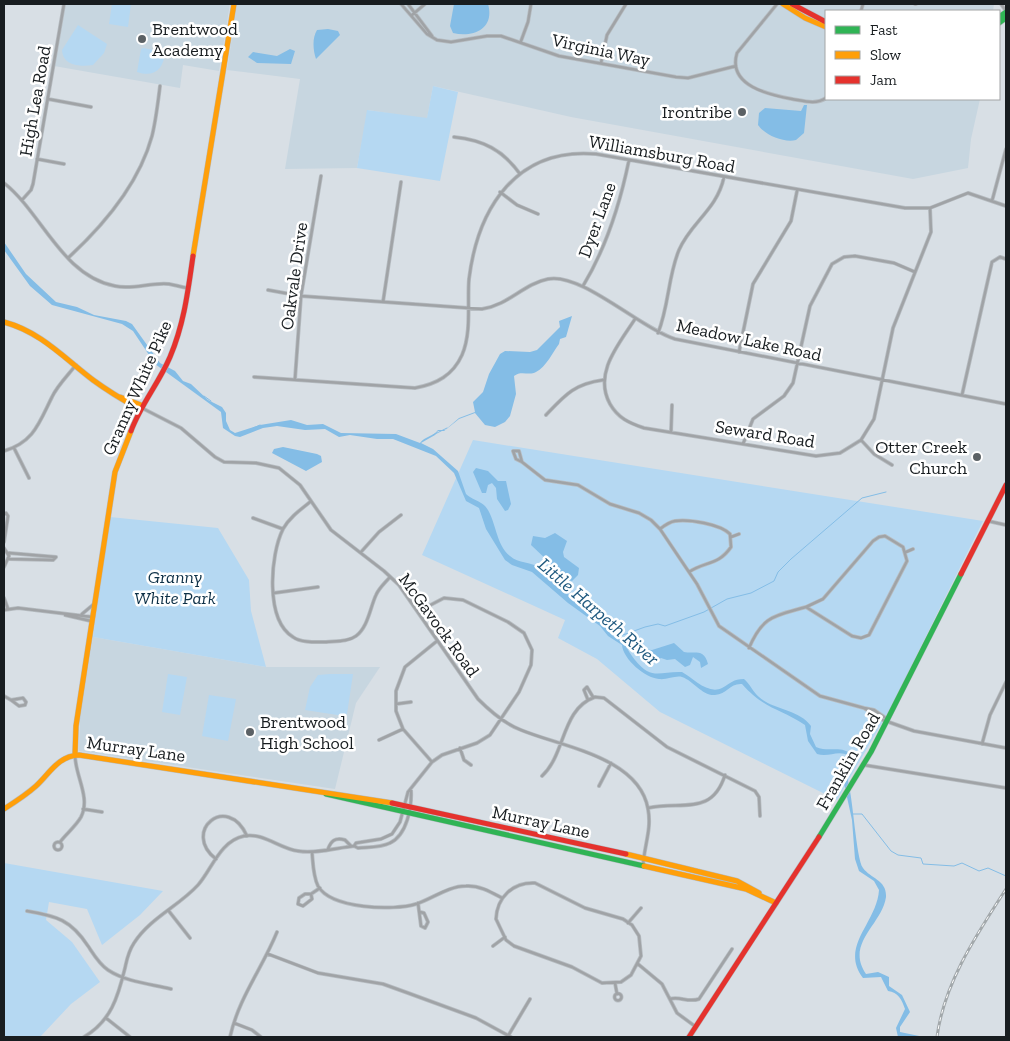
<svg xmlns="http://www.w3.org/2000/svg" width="1010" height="1041" viewBox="0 0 1010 1041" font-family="'Zilla Slab',serif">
	<rect width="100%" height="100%" fill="#d8dfe5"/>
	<path fill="#c7d6e0" d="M64,4h166l-11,67 -36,-6 -3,23 -126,-22z
		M237,4h757l-1,7h-167v88h154l-9,40 -3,29 -55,11 -342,-62 -138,-31 -6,33 -59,-9 -11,58 -72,1 15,-90 -73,-9z
		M93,637l173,30h114l-24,36 -21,86 -256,-38 1,-32z"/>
	<path fill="#b5d8f2" d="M112,4h19l-3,23 -19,-3z
		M78,25l29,19 -3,9 -11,12c-13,2 -30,1 -31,-15z
		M143,48l22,4c-1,17 -11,26 -28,20l4,-23z
		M433,86l25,6 -18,89 -83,-13 10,-58 60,8z
		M473,440l510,81 -94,190 -52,89 -177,-88 -63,-53 -39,-21 7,-18 -143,-65z
		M110,517l108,11 31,52 2,31 15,56 -173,-30z
		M168,674l19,3 -7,38 -18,-3z
		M330,674h23l-6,40 -3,2 -39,-6 5,-23 8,-12z
		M209,695l27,4 -8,42 -26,-5z
		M4,863l159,28 -23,24 -38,30 -15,-36 -38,-7 -3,18 26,22 28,40 -29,22 -31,33h-36z"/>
	<path fill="#84bde6" d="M454,4h34c7,24 -14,34 -35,29l-3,-7z
		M328,29l10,2 2,4 -24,24c-3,-9 -4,-21 1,-29z
		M290,49l5,2 -4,13 -34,-1 -9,-6 5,-5 24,4z
		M804,105h3l-3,28 -8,7c-12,3 -31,-5 -38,-15l1,-12 6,-5 36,3z
		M4,242l22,32 30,28 21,5 17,8 32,6 6,3 28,39 15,8 8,10 8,3 17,16 14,7 4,6v8l4,9 5,3 25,-8 31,-5 16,5 16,-1 18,9 55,1 24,9c5,-7 13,-6 18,-13h7l14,-12 16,-6 -2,-10 10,-10 6,-18 11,-20 5,-3 25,1 7,-2 23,-23 -1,-6 13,-5 -6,21 -6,2 -1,5c-6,8 -13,23 -23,28 -7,4 -15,-2 -22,4l2,18 -6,22 -5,6 -10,5 -10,-2 -10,-12 -16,6 -15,12h-6l-3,4 -14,8 12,6 25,22 8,23c5,5 14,7 19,12 11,12 10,38 25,50 8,8 22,5 31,13 19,17 36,35 57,50 6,4 9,12 15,17 4,3 9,4 13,7 1,8 5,11 9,17 17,21 25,11 47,12 11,6 26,23 40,16 9,-5 11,-9 22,-9 6,5 9,13 15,18 14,13 40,12 52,29l-1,8 6,13c14,6 26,-3 37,9l1,9 -5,5 -2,7c6,18 9,82 16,91 8,11 24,12 23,29 -4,28 -41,46 -20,77l12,-2 11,5v9l13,9 8,17 -10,15v5l24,5h-26l-2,-9 9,-19c-3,-9 -7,-17 -17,-18l-7,-14 -18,1c-24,-32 14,-55 16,-88l-5,-9 -15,-10 -4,-12 -3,-39 -9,-41 7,-17 -1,-6c-11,-7 -20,2 -32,-2l-9,-13 -3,-16c-26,-17 -41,-16 -63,-41 -12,-1 -15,10 -27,11 -13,1 -21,-14 -33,-18 -6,-2 -15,3 -23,2 -14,-1 -36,-20 -37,-34l-14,-9 -8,-10 -32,-23 -36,-31 -20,-7 -7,-5 -19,-31 -7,-21 -13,-7 -12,-28 -18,-17 -43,-17h-16l-27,-4 -11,2 -14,-8 -20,1 -28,-4 -14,2 -23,9 -5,-1 -12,-8 -2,-16 -66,-48 -22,-33 -11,-7 -70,-19 -22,-19 -26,-36z
		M283,447l34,7 4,2 1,6 -16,9 -34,-18 2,-4z
		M476,468l12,3 10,10h8l5,23 -3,6 -3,1 -8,-12 -1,-11 -4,-5 -4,2 -2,8h-4l-9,-21z
		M555,533l12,8 -4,11 1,5 15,11 -1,7 -6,6 -4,-1 -37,-35 2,-9 12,2z
		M674,643l10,9c11,2 20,-4 24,12l-7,4 -1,-6 -7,-5 -3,8 -5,2 -10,-8 -8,1 -6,-2 -5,3 -17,-8 1,-4 12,1z"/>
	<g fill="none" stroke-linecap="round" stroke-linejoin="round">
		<path stroke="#84bde6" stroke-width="1" d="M204,396l7,5
			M253,428l7,-3
			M433,435l14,-7
			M623,635l22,-8 13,-3 7,2 39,-14 23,-13 24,-6 23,-12 4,-9 13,-13 71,-61 24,-6
			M614,638l6,-3
			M853,814h9l29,37 7,4 23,3 2,6 31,2 8,-3 17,8 9,-3 18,8"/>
		<g stroke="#b6bcc1" stroke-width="4">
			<path id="street" d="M401,4l26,30 10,6 14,2 36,-6h14l58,20 117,21 12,1 48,-12
				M408,4l24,32
				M777,4l-40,49c-10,33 33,42 55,46 12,2 24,6 34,-1
				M915,4h1
				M1001,4l5,7
				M861,11l2,-7
				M412,15l13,-11
				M521,41l7,-19 3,-18
				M601,63l6,-28 19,-31
				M48,99l43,8
				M454,137c29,3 49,13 66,37
				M37,159l27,5
				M4,183c38,30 58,93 111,103 18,4 36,-4 54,-2 6,1 12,3 19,4
				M500,192l17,13 21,9
				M22,200l9,-10 2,-6 31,-180
				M992,201l14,-52
				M68,258c36,-33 71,-74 84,-122 4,-16 6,-34 8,-50
				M583,286c23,-38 37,-82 46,-126
				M268,290l33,6 181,13c27,-4 41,-25 66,-30 33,-7 92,49 127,60l331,65
				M383,302l18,-120
				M635,319c-16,25 -42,54 -25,85 8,14 19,19 34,24l172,28 24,-3 13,-8 8,-5 13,-21 19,-91 38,-96 -1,-24
				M658,333c11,-27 10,-57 21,-83 12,-28 38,-40 45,-73
				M739,352l14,-68 38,-63 6,-30
				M254,377l161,11c22,-4 38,-13 47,-33 10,-23 5,-52 7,-76 9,-72 48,-132 127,-125l309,54h25l38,-15 38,13
				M295,379l6,-83 20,-120
				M962,395l30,-133 8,-5 6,2
				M140,407l41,21 34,29 9,5 32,1 23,5 21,17 31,45 53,41 15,14 79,114c12,12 27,25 43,31 41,17 118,27 127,79 4,20 -4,37 -5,57
				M546,415c19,-20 28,-31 57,-35
				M671,432l1,-27
				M861,440l13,14 18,11
				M743,444l10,-25 31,-23 9,-13 17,-77 22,-42 12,-7 11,-1 39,7 21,9
				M14,448l15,30
				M4,451c30,-9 35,-28 48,-54 5,-11 16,-22 24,-32
				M522,462l-6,-3 -3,-8h6l3,11 23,18 33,5 32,19 29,9 12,7 9,9 37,55 22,42 101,70 44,12
				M310,502c-10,8 -21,16 -27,27 -13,26 -18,91 10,108 8,6 23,5 33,5 10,-1 22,0 30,-6 12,-9 14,-28 20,-41 3,-7 9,-12 14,-18
				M4,514l2,-1 2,3 -4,26
				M253,518l30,11
				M988,521l18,4
				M660,529c5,-4 9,-7 15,-8 14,-2 45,3 55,13l1,13c-13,19 -26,14 -42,25
				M885,536l18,11 4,14 -38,74 -8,3 -9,-2 -46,-29 17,-8 50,-58 6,-4z
				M731,537l8,-3
				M4,548l5,8 -5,11
				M361,552l18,-20 22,-17
				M906,552l7,-3
				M9,553l47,4 -3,3 -44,-1
				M274,593l44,-6
				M4,598l4,11
				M4,610l14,-2 74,9
				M82,614l12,-10
				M65,615l26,6
				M749,648c14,-33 26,-32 57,-41
				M4,696l7,4 12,-2 3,4 -1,3 -6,1 -8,-6
				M588,700l-4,-10 3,-3 6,10
				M396,704l15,-2
				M887,719l-13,-9 -10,-2 19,12 31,11 92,17
				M379,740l24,-11
				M982,744l8,-29 16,-33
				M460,748l4,12 7,5
				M432,762l-29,-33 -7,-18v-20l9,-24 32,-26
				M864,765l142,23
				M542,776c24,-22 19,-67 53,-79l9,1 63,49 88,44 4,6 1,19
				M599,786l12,-23
				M411,790c1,17 -4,45 -21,53 -10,5 -22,4 -32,5l-4,-2 2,-3 25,-4 11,-5 8,-12 8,-30 24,-30 10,-7 35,-12 13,-8 29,-43 12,-27 1,-15 -8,-17 -16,-11 -45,-22 -19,-2 -25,13
				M648,808c35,-7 64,8 77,-33
				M83,809l19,3
				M54 846a4 4 0 1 1 8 0a4 4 0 1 1-8 0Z
				M60,842c6,-8 16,-16 21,-25 10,-20 -6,-41 -6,-62
				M328,849c3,-8 7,-12 17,-9l6,6
				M312,852c1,11 1,24 6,34 13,23 76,25 98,18 16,-5 32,-18 50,-18 13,-1 25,6 36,12
				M216,859c-35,-27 11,-67 31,-23
				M535,883l50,25 38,11 9,6 7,11 2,20 -10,19 -10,7 -19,1 -30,-16 -58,-21 -8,-6 -10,-21c1,-22 17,-37 39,-36z
				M311,894l1,5 -9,7 -5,-2 1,-6 6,-4h6l9,-6
				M418,903l3,23 4,2 3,-6 -4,-9 -4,-1
				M168,910l22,28
				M27,911c30,5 44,9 61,35 6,9 11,18 20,24 18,12 43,14 63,19
				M628,923l13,-15
				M493,946l12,-9
				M268,954l50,19 65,11 25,9 68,25 35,19
				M638,964l24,20 15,29 19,14
				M615,983l2,11
				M614.5 997a3.5 3.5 0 1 1 7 0a3.5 3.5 0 1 1-7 0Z
				M670,999c10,-3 18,4 29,0l33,-50
				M106,1018l24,19
				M234,1023l18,7 9,7
				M508,1036l22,-37
				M84,1037c27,-16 34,-40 41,-69 2,-9 3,-16 9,-25 16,-25 45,-37 64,-58 14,-16 22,-44 46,-49 19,-4 36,13 54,15 18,3 38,-3 56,-5
				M230,1037c9,-40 32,-68 47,-105"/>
		</g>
		<g stroke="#b6bcc1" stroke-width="6">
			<path id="fast" d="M999,17l7,-5
				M999,23l7,-5
				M326,794l318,72
				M819,837l52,-85 90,-178"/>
		</g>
		<g stroke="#b6bcc1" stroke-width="6">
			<path id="slow" d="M783,4l22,14 21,9
				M193,256l41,-252
				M4,322c37,10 60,36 89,58 15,11 30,20 46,29
				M120,397l21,8
				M75,755l1,-29 39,-254 16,-41
				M4,809c11,-7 22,-14 32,-23 14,-13 22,-30 43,-31l313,48
				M626,854l111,27 22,12
				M644,866l102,23 30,14"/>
		</g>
		<g stroke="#b6bcc1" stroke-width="6">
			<path id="jam" d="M792,4l34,18
				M131,431c10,-27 28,-48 39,-74 14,-33 18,-66 23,-101
				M961,574l45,-89
				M392,803l234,51
				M689,1037l130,-200"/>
		</g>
		<use href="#street" stroke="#a0a3a6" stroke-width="2.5"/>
		<use href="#fast" stroke="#30b455" stroke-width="5"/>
		<use href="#slow" stroke="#ff9f0a" stroke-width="5"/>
		<use href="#jam" stroke="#e5322d" stroke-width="5"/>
		<g stroke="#a2a8ab" stroke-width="3">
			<path id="rail" d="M937,1037c7,-54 40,-103 69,-148"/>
		</g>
		<use href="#rail" stroke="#fff" stroke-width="1" stroke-dasharray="4" stroke-linecap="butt"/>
	</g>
	<g fill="#5b6165" stroke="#fff" stroke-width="2">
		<circle cx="142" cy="39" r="5"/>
		<circle cx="742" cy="112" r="5"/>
		<circle cx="977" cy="457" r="5"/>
		<circle cx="250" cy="732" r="5"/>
	</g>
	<g text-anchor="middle" stroke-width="5" stroke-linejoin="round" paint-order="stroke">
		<g font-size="18" fill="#181d20" stroke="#fff" text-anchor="start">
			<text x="152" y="35">Brentwood<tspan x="152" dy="21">Academy</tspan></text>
			<text x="732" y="118" text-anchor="end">Irontribe</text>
			<text x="967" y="453" text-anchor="end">Otter Creek<tspan x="967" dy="21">Church</tspan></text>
			<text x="260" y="728">Brentwood<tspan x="260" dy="21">High School</tspan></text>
		</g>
		<g font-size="18" fill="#181d20" stroke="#fff">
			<text transform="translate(601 50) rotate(12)" y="6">Virginia Way</text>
			<text transform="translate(35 101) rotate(-80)" y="6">High Lea Road</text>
			<text transform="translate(662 154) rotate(10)" y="6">Williamsburg Road</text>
			<text transform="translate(597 220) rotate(-70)" y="6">Dyer Lane</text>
			<text transform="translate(294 276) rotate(-82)" y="6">Oakvale Drive</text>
			<text transform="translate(749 340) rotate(12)" y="6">Meadow Lake Road</text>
			<text transform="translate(137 388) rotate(-66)" y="6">Granny White Pike</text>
			<text transform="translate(765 434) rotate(9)" y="6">Seward Road</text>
			<text transform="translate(439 625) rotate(54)" y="6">McGavock Road</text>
			<text transform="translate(136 749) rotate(8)" y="6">Murray Lane</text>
			<text transform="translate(848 761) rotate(-60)" y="6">Franklin Road</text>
			<text transform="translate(541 822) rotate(12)" y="6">Murray Lane</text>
		</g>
		<g font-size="18" font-style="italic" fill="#0d3047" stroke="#fff">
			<text x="175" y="583">Granny<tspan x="175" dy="21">White Park</tspan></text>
		</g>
		<g font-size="19" font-style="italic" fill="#1f597f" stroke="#fff">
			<text transform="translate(599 611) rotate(41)" y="7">Little Harpeth River</text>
		</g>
	</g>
	<rect width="1010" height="1041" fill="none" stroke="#181d20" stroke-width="10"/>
	<rect x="825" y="10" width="175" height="90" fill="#ffffff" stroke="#a3a5a6"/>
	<rect x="835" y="26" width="25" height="8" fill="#30b455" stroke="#a3a5a6"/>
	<text x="870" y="35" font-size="15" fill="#181d20">Fast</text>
	<rect x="835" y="51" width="25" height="8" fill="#ff9f0a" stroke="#a3a5a6"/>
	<text x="870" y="60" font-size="15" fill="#181d20">Slow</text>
	<rect x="835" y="76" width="25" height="8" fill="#e5322d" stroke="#a3a5a6"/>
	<text x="870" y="85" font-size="15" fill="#181d20">Jam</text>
</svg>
